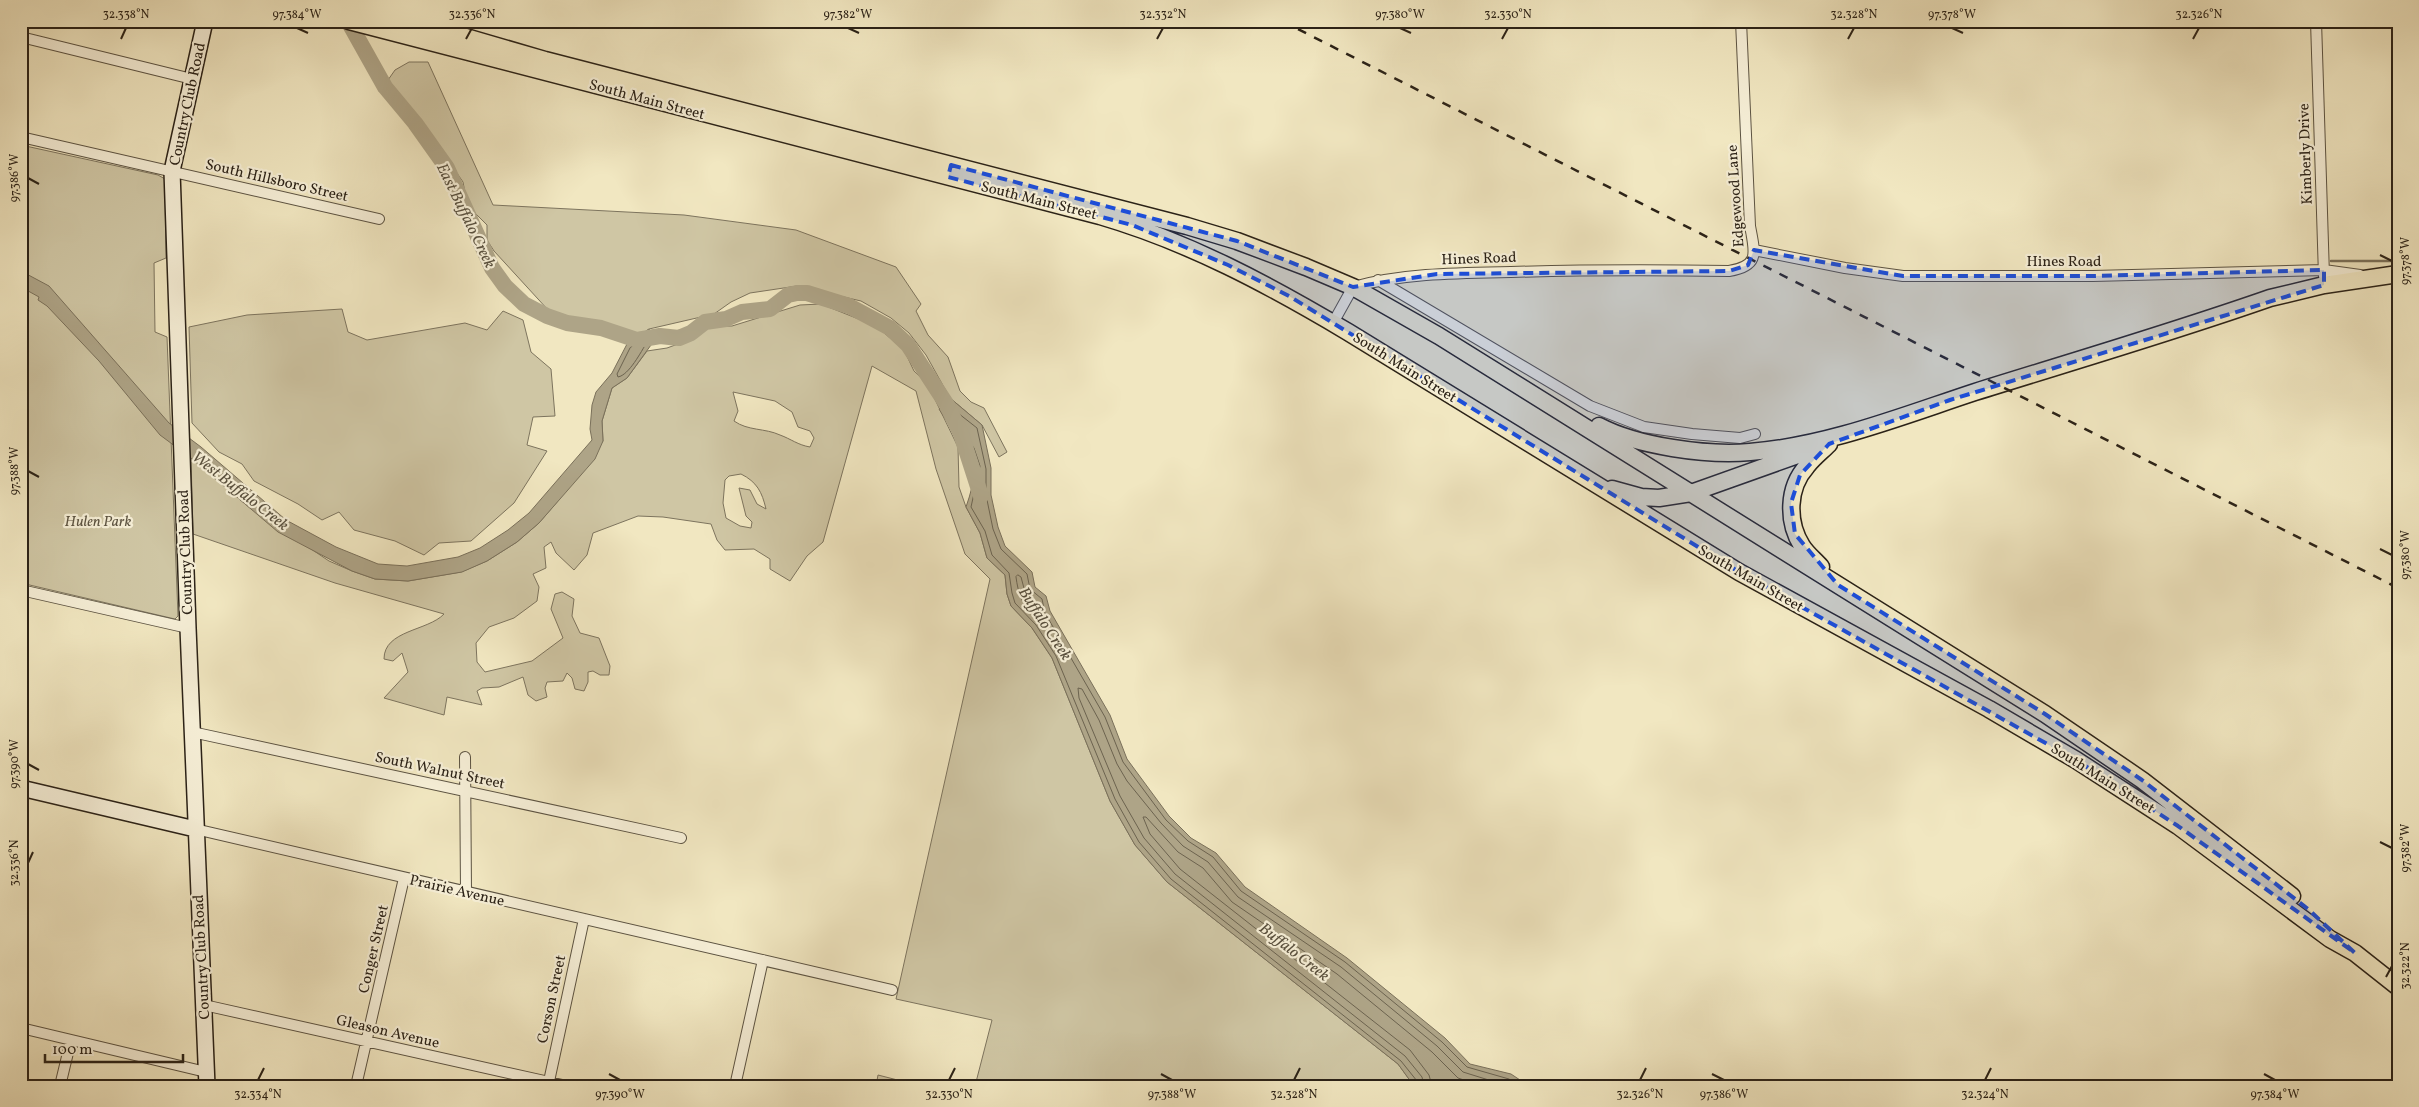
<svg xmlns="http://www.w3.org/2000/svg" width="2419" height="1107" viewBox="0 0 2419 1107" font-family="Vollkorn,serif">
	<rect width="100%" height="100%" fill="#f1e7c1"/>
	<filter id="stains"><feTurbulence type="fractalNoise" baseFrequency=".004" numOctaves="4"/><feColorMatrix values="0 0 0 0 .2 0 0 0 0 .09 0 0 0 0 .02 0 0 0 .5 -.17"/></filter>
	<radialGradient id="worn" r=".72"><stop offset=".6" stop-color="#630" stop-opacity="0"/><stop offset="1" stop-color="#630" stop-opacity=".3"/></radialGradient>
	<path fill="#cfc6a4" stroke="#7d745e" fill-rule="evenodd" d="M409,62h19l65,143 191,10 112,15 100,37 25,37 -5,7 12,24 20,22 12,34 11,11 13,6 23,44 -8,5 -17,-32 -32,-27 -24,-43 -17,-22 -18,-15 -30,-17 -64,-15 -47,7 -19,9 -17,12 -65,15 -8,6 -19,-7 -32,-6 -41,-11 -55,-60 -7,-11v-15l-12,-12 -9,-15 -3,-16 -41,-60 -15,-14 -19,-28 7,-10z
		M21,145l137,30 7,4 1,79 -12,5 1,69 12,5 11,279 -3,3 -154,-36z
		M821,304l55,22 28,24 10,21 13,12 31,64 1,40 7,20 14,26 7,25 18,17 2,19 4,12 21,22 20,30 58,143 25,44 32,37 231,182 16,22h-439l17,-66 -96,-21 94,-420 -25,-25 -29,-85 -20,-78 -44,-25 -49,176 -16,14 -17,25 -20,-12v-10l-16,-10 -29,1 -8,-10 -6,-16 -48,-7 -25,-1 -45,17 -6,22 -13,15 -18,-17 -5,-11 -7,5 2,21 -13,6 6,13 -2,14 -23,17 -25,9 -13,16 1,19 8,10 47,-11 31,-23 -12,-29 4,-15 7,-2 12,7 -2,17 8,17 19,5 11,28 -1,9h-9l-7,-4 -5,1v10l-4,9 -9,-2 -3,-11 -5,-5 -4,8 -16,1 -2,6 2,9 -11,4 -8,-6 -5,-18 -24,10 -17,1 -5,3 5,14 -35,-8 -3,18 -60,-17 24,-26 -6,-19 -9,8 -9,-2c0,-29 44,-28 60,-45l-109,-31 -142,-49 -2,-76 59,50 79,53 23,10 23,8 33,2 53,-9 26,-11 30,-19 22,-19 18,-21 46,-61 -1,-20 10,-33 15,-10 20,-27 20,-3 22,-8 23,-14h20l68,-21zM733,392l42,9 17,11 6,15 12,4 4,7 -4,9c-12,-2 -19,-8 -30,-12 -15,-7 -32,-4 -46,-14l4,-10zM741,474c16,8 21,18 25,35l-9,-5 -7,-14 -11,-2 7,28 6,6 -1,6 -11,-2 -14,-8 -3,-15 2,-23 4,-4z
		M342,309l6,23 19,8 98,-17 22,7 16,-19 20,9 8,32 20,17 4,47 -22,1 -6,28 20,6 -33,52 -43,38 -32,2 -15,12 -29,-14 -41,-11 -15,-18 -17,8 -24,-16 -44,-23 -12,-17 -23,-12 -27,-29 -3,-96 58,-12z
		M878,1075l43,11h-45z"/>
	<path fill="#aea487" stroke="#7a705a" d="M21,271l28,15 120,137 32,24 85,73 50,27 42,17 29,2 51,-9 22,-9 28,-18 21,-17 63,-73 -2,-11 2,-24 4,-13 16,-19 15,-29 22,-15 5,7 -3,9 -24,33 -15,10 -10,33 1,20 -8,18 -56,64 -22,19 -30,19 -25,11 -54,9 -33,-2 -23,-8 -74,-39 -87,-74 -31,-23 -61,-74 -52,-55 -9,-6 1,-3 -18,-10z
		M950,398l32,27 9,43v27l7,32 7,19 27,26 3,15 11,9 4,15 60,104 17,44 42,57 22,22 25,15 29,34 102,71 98,80 25,26 41,10 18,12h-115l-16,-22 -231,-182 -32,-37 -25,-44 -58,-143 -20,-30 -21,-22 -4,-12 -2,-19 -18,-17 -7,-25 -14,-26c20,-57 -1,-54 -27,-98z"/>
	<g fill="none" stroke-linecap="round" stroke-linejoin="round">
		<path stroke="#6c634f" stroke-width="1" d="M643,339l4,3c-6,10 -18,33 -29,35l-1,-3 13,-26z
			M243,489l25,21v4h-3l-25,-21v-3z
			M1018,575l3,2 4,15 11,11 1,11c-15,-5 -19,-22 -21,-37z
			M1418,1086l-1,-5 -16,-20 -230,-182 -32,-37 -24,-43 -59,-143 -20,-31 -21,-22 -3,-10 -3,-20 -17,-18 -7,-24 -14,-24 9,-41 -6,-18 -28,-37 3,-5 28,22 9,41v26l7,34 8,20 26,25 3,15 12,10 3,14 60,104 18,45 43,58 22,21 25,16 28,34 104,71 97,80 25,25 42,12 11,7
			M1424,1086l-2,-9 -17,-21 -230,-182 -31,-36 -24,-42 -41,-98 -1,-10 4,1 17,31 18,44 10,17 34,42 22,23 25,16 30,35 103,70 96,79 26,26 45,14
			M1432,1086l-3,-11 -19,-25 -230,-181 -30,-35 -7,-17h3l32,35 25,16 29,34 105,72 95,78 26,26 23,8"/>
		<path stroke="#7a705a" stroke-width="2.5" d="M2331,261h67"/>
		<path stroke="#aea487" stroke-width="16" d="M348,21l37,66 30,36 32,45 45,100 13,18 19,18 23,12 20,7 34,5 36,12 23,-4 19,2 12,-5 14,-11 21,-3 16,-7 28,-3 18,-14 9,-2h10l42,13 41,22 18,17 39,60 14,29 20,62"/>
		<g stroke="#5c5342" stroke-width="12">
			<path id="street" d="M2316,21l8,255
				M21,37l171,42
				M21,137l358,82
				M1754,250l91,18 58,8h190l231,-6 36,5
				M1378,280l212,126 54,21 48,7 48,4 15,-4
				M1333,323l20,-36c51,-14 105,-14 158,-15 73,-2 145,-2 218,-1 31,-5 26,-18 21,-45l-9,-205
				M21,590l167,38
				M192,732l489,106
				M465,757l1,134
				M195,829l697,161
				M204,1005l363,81
				M21,1028l185,44
				M60,1086l11,-46
				M356,1086l48,-208
				M548,1086l36,-167
				M735,1086l28,-126"/>
		</g>
		<g stroke="#2b2217" stroke-width="18">
			<path id="secondary" d="M205,21l-33,150 16,457 19,458
				M21,788l174,41"/>
		</g>
		<g stroke="#2b2217" stroke-width="19">
			<path id="primary" d="M349,21l751,195c89,26 169,69 248,116l391,240 250,137 87,51 102,66 152,113 25,14 43,34
				M411,21l134,39 642,166 50,15 69,26 47,20 86,49 606,378 97,66 150,116
				M1599,426c38,20 108,30 151,26 77,-6 152,-36 225,-60 99,-31 198,-60 295,-94l54,-13 74,-11
				M1612,489l29,8 18,1 32,-5 118,-42
				M1821,567c-6,-7 -14,-13 -19,-21 -15,-24 -15,-58 5,-80 6,-8 15,-15 22,-22"/>
		</g>
		<use href="#street" stroke="#f6efd7" stroke-width="10"/>
		<use href="#secondary" stroke="#f6efd7" stroke-width="15"/>
		<use href="#primary" stroke="#f1e7c1" stroke-width="16"/>
		<path stroke="#2b2217" stroke-width="2.5" stroke-dasharray="9 9" stroke-linecap="butt" d="M1282,21l1116,567"/>
	</g>
	<path fill="#1d4ed8" fill-opacity="0.2" stroke="#1d4ed8" stroke-width="4" stroke-dasharray="10 6" stroke-linejoin="round" d="M951,165l286,76 116,46 84,-13 292,-3 19,-6 6,-15 149,26h190l231,-6v15l-374,115 -121,44 -29,31 -9,28 4,31 43,51 207,129 97,66 166,129 47,44 -177,-127 -102,-66 -337,-188 -450,-276 -61,-31 -96,-40 -184,-48z"/>
	<path fill="none" stroke="#2b2217" stroke-width="2" d="M297,28l11,5M848,28l11,5M1400,28l11,5M1952,28l11,5M121,39l5,-11M466,39l6,-11M1157,39l6,-11M1502,39l6,-11M1848,39l6,-11M2193,39l6,-11M28,178l11,6M2380,255l12,6M28,471l11,6M2380,549l12,6M28,764l11,6M2380,842l12,6M28,863l5,-11M2386,977l6,-11M609,1074l11,6M1161,1074l11,6M1712,1074l12,6M2264,1074l11,6M258,1080l6,-12M949,1080l6,-12M1294,1080l6,-12M1640,1080l6,-12M1985,1080l6,-12"/>
	<g text-anchor="middle" stroke-width="4.5" stroke-linejoin="round" paint-order="stroke">
		<g font-size="15" fill="#2b2217" stroke="#f6efd7">
			<text transform="translate(647 99) rotate(15)" y="5">South Main Street</text>
			<text transform="translate(187 104) rotate(-78)" y="5">Country Club Road</text>
			<text transform="translate(2305 154) rotate(-92)" y="5">Kimberly Drive</text>
			<text transform="translate(277 180) rotate(13)" y="5">South Hillsboro Street</text>
			<text transform="translate(1735 196) rotate(-94)" y="5">Edgewood Lane</text>
			<text transform="translate(1039 200) rotate(14)" y="5">South Main Street</text>
			<text transform="translate(1479 258) rotate(-2)" y="5">Hines Road</text>
			<text x="2064" y="266">Hines Road</text>
			<text transform="translate(1405 367) rotate(32)" y="5">South Main Street</text>
			<text transform="translate(185 552) rotate(-92)" y="5">Country Club Road</text>
			<text transform="translate(1751 578) rotate(30)" y="5">South Main Street</text>
			<text transform="translate(440 770) rotate(12)" y="5">South Walnut Street</text>
			<text transform="translate(2103 778) rotate(32)" y="5">South Main Street</text>
			<text transform="translate(457 890) rotate(13)" y="5">Prairie Avenue</text>
			<text transform="translate(373 949) rotate(-77)" y="5">Conger Street</text>
			<text transform="translate(201 957) rotate(-93)" y="5">Country Club Road</text>
			<text transform="translate(551 999) rotate(-78)" y="5">Corson Street</text>
			<text transform="translate(388 1031) rotate(13)" y="5">Gleason Avenue</text>
		</g>
		<g font-size="15" font-style="italic" fill="#5c5341" stroke="#f6efd7">
			<text x="98" y="526">Hulen Park</text>
		</g>
		<g font-size="16" font-style="italic" fill="#59503e" stroke="#f6efd7">
			<text transform="translate(467 215) rotate(64)" y="6">East Buffalo Creek</text>
			<text transform="translate(241 490) rotate(38)" y="6">West Buffalo Creek</text>
			<text transform="translate(1046 623) rotate(57)" y="6">Buffalo Creek</text>
			<text transform="translate(1295 951) rotate(38)" y="6">Buffalo Creek</text>
		</g>
	</g>
	<rect width="2419" height="1107" fill="none" stroke="#f1e7c1" stroke-width="55"/>
	<path d="M45 1054v8h138v-8" fill="none" stroke="#2b2217" stroke-width="2.5"/>
	<text x="52" y="1054" font-size="15" fill="#2b2217" stroke="#f6efd7" stroke-width="4" paint-order="stroke">100 m</text>
	<rect x="28" y="28" width="2364" height="1052" fill="none" stroke="#2b2217" stroke-width="2"/>
	<g font-size="12" text-anchor="middle" fill="#2b2217">
		<text x="126" y="18">32.338°N</text>
		<text x="297" y="18">97.384°W</text>
		<text x="472" y="18">32.336°N</text>
		<text x="848" y="18">97.382°W</text>
		<text x="1163" y="18">32.332°N</text>
		<text x="1400" y="18">97.380°W</text>
		<text x="1508" y="18">32.330°N</text>
		<text x="1854" y="18">32.328°N</text>
		<text x="1952" y="18">97.378°W</text>
		<text x="2199" y="18">32.326°N</text>
		<text transform="translate(14 178) rotate(-90)" y="4">97.386°W</text>
		<text transform="translate(2405 261) rotate(-90)" y="4">97.378°W</text>
		<text transform="translate(14 471) rotate(-90)" y="4">97.388°W</text>
		<text transform="translate(2405 555) rotate(-90)" y="4">97.380°W</text>
		<text transform="translate(14 764) rotate(-90)" y="4">97.390°W</text>
		<text transform="translate(2405 848) rotate(-90)" y="4">97.382°W</text>
		<text transform="translate(14 863) rotate(-90)" y="4">32.336°N</text>
		<text transform="translate(2405 966) rotate(-90)" y="4">32.322°N</text>
		<text x="258" y="1098">32.334°N</text>
		<text x="620" y="1098">97.390°W</text>
		<text x="949" y="1098">32.330°N</text>
		<text x="1172" y="1098">97.388°W</text>
		<text x="1294" y="1098">32.328°N</text>
		<text x="1640" y="1098">32.326°N</text>
		<text x="1724" y="1098">97.386°W</text>
		<text x="1985" y="1098">32.324°N</text>
		<text x="2275" y="1098">97.384°W</text>
	</g>
	<rect width="100%" height="100%" filter="url(#stains)"/>
	<rect width="100%" height="100%" fill="url(#worn)"/>
</svg>
